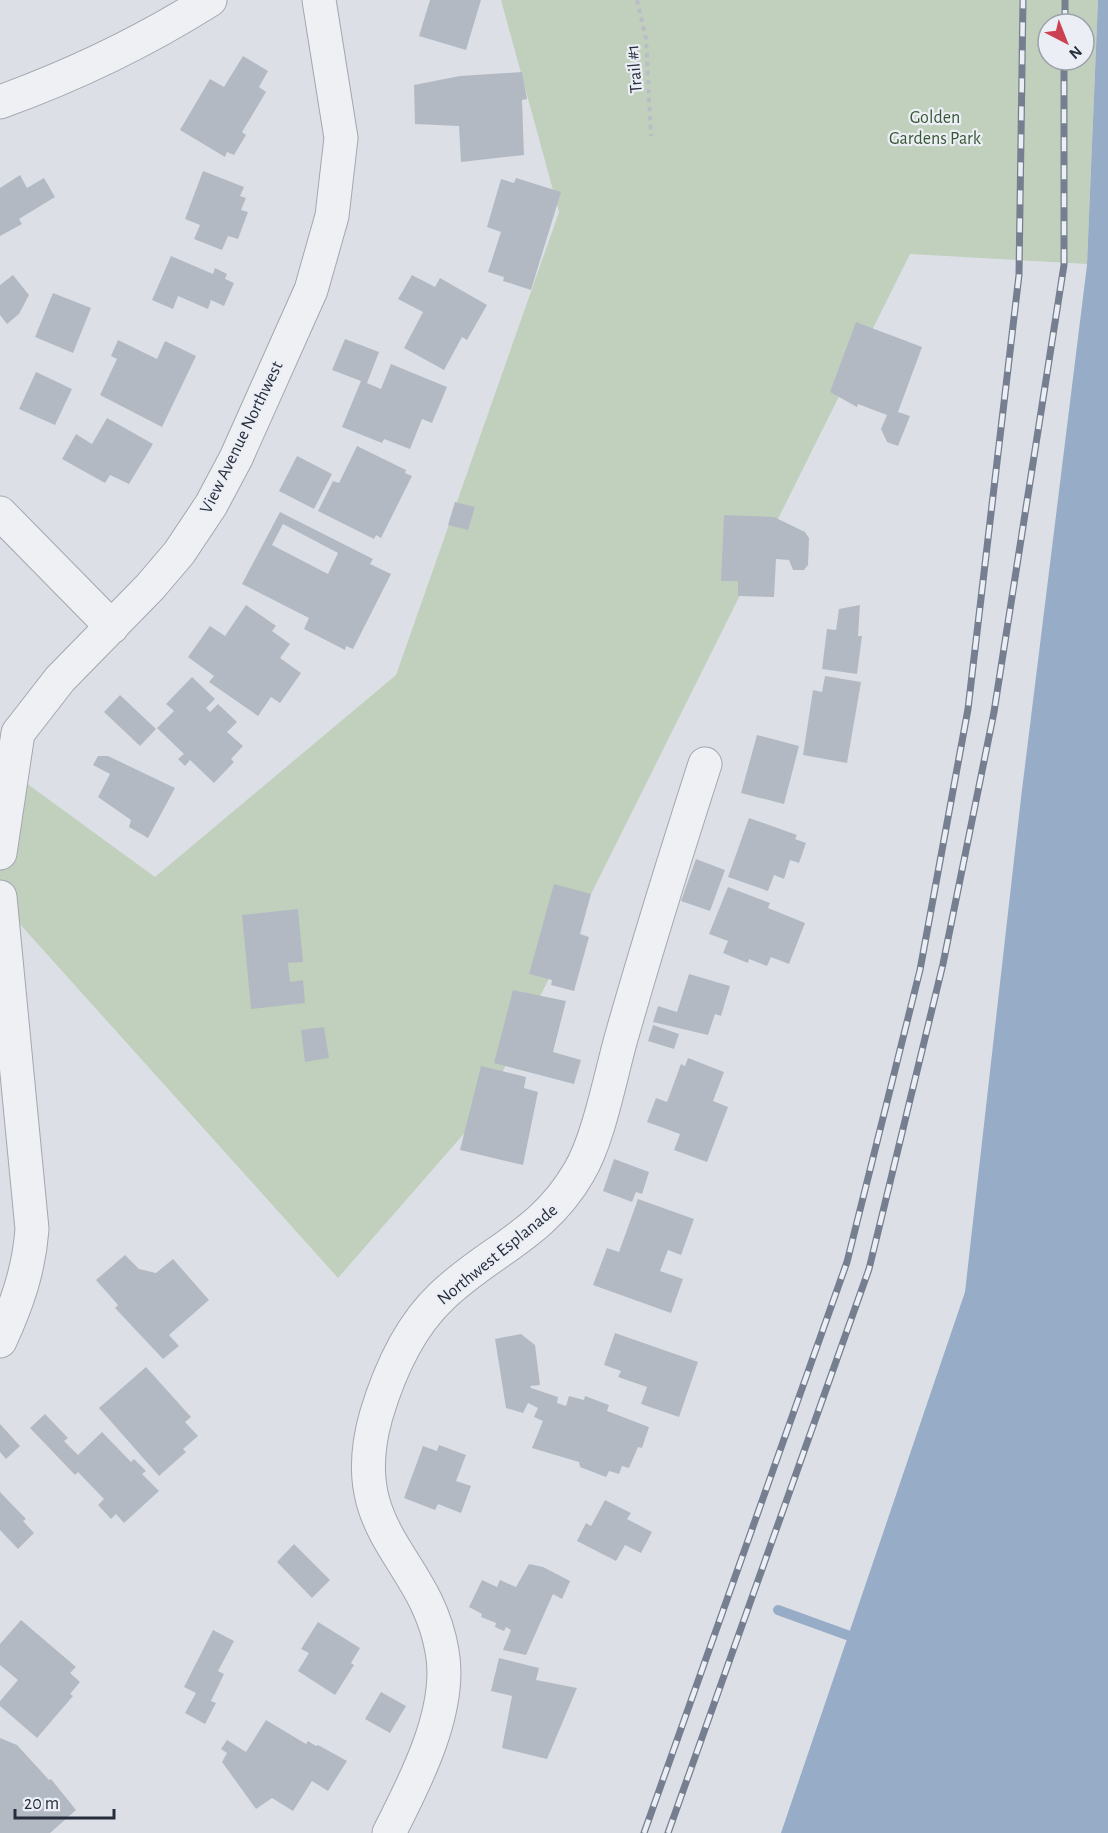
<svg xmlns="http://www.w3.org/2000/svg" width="1108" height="1833" viewBox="0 0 1108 1833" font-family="'Alegreya Sans',sans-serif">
	<rect width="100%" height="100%" fill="#dce0e6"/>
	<path fill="#c1d0bd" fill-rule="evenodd" d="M501,0h597l-11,264 -177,-10 -428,859 -144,165 -338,-376v-138l155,113 241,-202 163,-463zM1048,24h36v36h-36z"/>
	<path fill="#97acc6" d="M1098,0h10v1833h-327l184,-541 56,-494 66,-533z"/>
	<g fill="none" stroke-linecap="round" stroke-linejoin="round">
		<path stroke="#97acc6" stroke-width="10" d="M778,1610l69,25"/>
	</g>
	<path fill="#b3b9c3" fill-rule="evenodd" d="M430,0h51l-15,50 -47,-14z
		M243,56l25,15 -9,16 7,5 -24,40 4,3 -12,20 -7,-3 -2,5 -45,-27 30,-51 14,8z
		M522,72l5,27 -5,1 2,55 -63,7 -2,-36 -44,-2 -1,-39 46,-9z
		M203,171l41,16 -4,9 6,2 -5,12 7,2 -10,27 -10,-3 -6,14 -28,-11 6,-14 -15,-6z
		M20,175l7,13 17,-10 11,19 -36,22 3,5 -22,12v-48z
		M516,178l45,14 -30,98 -28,-9 1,-4 -16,-5 13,-40 -14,-5 14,-48 13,4z
		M171,256l42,18 2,-6 12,6 -2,5 9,4 -10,23 -13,-6 -3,9 -30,-13 -5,13 -21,-9z
		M13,275l16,20 -10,19 -12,10 -7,-9v-30z
		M412,275l23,12 5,-9 47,27 -20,35 -5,-3 -18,33 -40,-22 19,-36 -25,-13z
		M53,293l38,15 -18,45 -38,-16z
		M856,322l66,25 -24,65 12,4 -12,30 -11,-4 -6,-13 6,-14 -29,-11 -1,3 -27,-15z
		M345,339l34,13 -12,31 14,6 10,-25 56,23 -15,36 -10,-4 -12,30 -26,-10 -2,4 -40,-16 19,-46 -29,-11z
		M118,340l39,19 8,-18 31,15 -34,71 -62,-32 17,-36 -6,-3z
		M36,372l36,17 -17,36 -36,-16z
		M107,418l46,26 -24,40 -19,-9 -5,8 -43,-24 14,-25 16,10z
		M357,446l49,24 -1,3 7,3 -31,62 -5,-3 -2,4 -56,-28 15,-30 6,2z
		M297,456l35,18 -18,35 -35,-18z
		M455,502l20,5 -7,23 -20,-5z
		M280,512l93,47 -3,5 21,10 -38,75 -7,-3 -1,4 -41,-21 5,-11 -67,-34zM283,524l55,29 -10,21 -56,-29z
		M724,515l50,2 31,15 4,6 -1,27 -4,5h-11l-4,-10 -13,-1 -2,38 -36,-1v-15h-17z
		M246,605l30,21 -4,5 18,13 -10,14 21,15 -21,30 -9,-6 -13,19 -49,-34 5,-6 -26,-19 22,-31 15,10z
		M860,605l-2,31h4l-5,38 -35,-5 5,-40 9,1 3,-21z
		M825,676l36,6 -14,81 -44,-8 10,-65 9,2z
		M192,677l23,22 -9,9 4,4 8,-8 19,18 -10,10 16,14 -12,13 3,3 -20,21 -24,-23 -5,6 -7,-7 6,-5 -27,-26 17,-17 -8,-7z
		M120,695l36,34 -16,17 -36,-34z
		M757,735l42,11 -15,58 -43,-11z
		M98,756h10l67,32 -27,50 -19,-11 2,-7 -33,-23 12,-23 -17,-9z
		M749,818l48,17 -2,4 11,4 -7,20 -9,-3 -6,19 -10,-4 -6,16 -40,-14z
		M696,859l29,11 -15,41 -29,-10z
		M554,884l37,10 -11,40 9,3 -15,54 -23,-6 1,-5 -23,-6z
		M728,887l42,16 -2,5 37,15 -16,41 -18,-7 -4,9 -18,-7 -1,4 -25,-10 5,-12 -19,-7z
		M298,909l5,53 -15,1 2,19 13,-2 2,23 -54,6 -9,-94z
		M689,974l41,12 -9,30 -6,-2 -7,21 -55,-13 5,-16 19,6z
		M513,990l53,11 -13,51 28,8 -7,24 -80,-21z
		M653,1025l26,9 -5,15 -26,-8z
		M324,1027l5,31 -24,4 -4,-32z
		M688,1058l36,14 -11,29 15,6 -21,55 -33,-12 6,-16 -33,-12 9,-24 11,4 14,-38 4,2z
		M481,1066l45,11 -2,11 14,4 -15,73 -63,-15z
		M614,1159l35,13 -7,22 -6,-2 -4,10 -29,-11z
		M638,1199l56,20 -13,36 -13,-5 -8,21 23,8 -12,34 -78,-28 14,-37 12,4z
		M125,1255l14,14 17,4 17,-14 36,41 -40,35 10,11 -16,13 -48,-51 3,-3 -22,-25z
		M615,1333l83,29 -19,55 -38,-13 6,-17 -29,-10 3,-6 -17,-6z
		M521,1334l14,11 5,40 -10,1 1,2 27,9 -1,6 9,3 3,-10 15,4 1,-4 24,9 -2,6 42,16 -7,21 -4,-1 -9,21 -7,-2 -3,8 -10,-3 -3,6 -26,-10 -1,-5 -47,-14 11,-27 -9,-4 4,-9 -10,-5 -5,10 -17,-5 -11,-69z
		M146,1367l45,50 -6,5 13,14 -15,13 3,3 -27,24 -60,-68z
		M45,1414l23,24 -4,3 14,14 24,-23 29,30 3,-3 12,12 -4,3 17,17 -35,32 -8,-9 -5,5 -13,-14 6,-6 -26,-27 -3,3 -45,-47z
		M0,1424l20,22 -14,13 -6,-7z
		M439,1445l27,10 -10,26 15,5 -10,27 -23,-9 -3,6 -31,-12 19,-52 14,5z
		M0,1492l26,27 -3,2 11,12 -16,16 -18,-19z
		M605,1500l26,13 -4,6 25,13 -11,21 -16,-8 -9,16 -39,-20 9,-18 5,3z
		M294,1544l36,36 -18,18 -35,-36z
		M529,1564l14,3 27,14 -8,18 -9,-5 -27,61 -23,-5 8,-20 -5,-3 -2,4 -9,-4 1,-4 -15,-6 1,-3 -13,-7 13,-27 15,7 3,-7 16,7z
		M21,1620l55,47 -6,6 10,9 -10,12 3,2 -36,42 -37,-32v-5l18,-21 -18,-15v-21z
		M318,1622l42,26 -9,15 3,2 -19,30 -37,-24 11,-18 -8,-4z
		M213,1630l21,11 -16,30 6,3 -13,27 5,2 -11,21 -20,-11 11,-20 -12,-6z
		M499,1658l40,10 -3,12 41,8 -30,71 -45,-11 10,-52 -21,-5z
		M381,1692l25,14 -16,27 -25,-14z
		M266,1720l40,24 2,-3 8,5 2,-1 29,16 -19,30 -16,-10 -19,30 -21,-13 -16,11 -34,-47 5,-9 -6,-4 6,-9 19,12z
		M0,1738l17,7 32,35 2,-1 25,31 -26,23h-50z"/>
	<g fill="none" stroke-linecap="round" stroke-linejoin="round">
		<g stroke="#a2a7b0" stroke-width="35">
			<path id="minor" d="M0,102c72,-26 145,-61 210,-102
				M0,513l112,114
				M0,853l18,-120 42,-54 90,-92 29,-34 32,-48 25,-47 75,-168 21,-74 9,-78 -22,-138
				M0,897l32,332c-3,41 -15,75 -32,112
				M389,1833c26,-51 64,-124 53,-182 -16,-95 -99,-118 -66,-235 13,-44 33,-89 66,-120 48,-46 101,-61 137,-124 20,-33 32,-99 43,-137 26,-91 54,-181 83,-271"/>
		</g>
		<path stroke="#babdc4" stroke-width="4" stroke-dasharray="4.5 4.5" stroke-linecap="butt" d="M637,0l9,39 5,97"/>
		<use href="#minor" stroke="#eef0f4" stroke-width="33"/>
		<g stroke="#767f8f" stroke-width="7">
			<path id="rail" d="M1065,24v-24
				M644,1833l203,-571 73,-292 48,-261 51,-434 4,-275
				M668,1833l201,-564 74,-305 51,-252 70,-447v-205"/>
		</g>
		<use href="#rail" stroke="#ebeef4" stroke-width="4.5" stroke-dasharray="14" stroke-linecap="butt"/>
	</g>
	<g text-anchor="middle" stroke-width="4.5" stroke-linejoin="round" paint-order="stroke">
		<g font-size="18" fill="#262d3c" stroke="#ebeef4">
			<text transform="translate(634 69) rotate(-95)" y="6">Trail #1</text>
			<text transform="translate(241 437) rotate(-64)" y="6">View Avenue Northwest</text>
			<text transform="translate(497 1254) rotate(-39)" y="6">Northwest Esplanade</text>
		</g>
		<g font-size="18" fill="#395734" stroke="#ebeef4">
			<text x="935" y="123">Golden<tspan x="935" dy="21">Gardens Park</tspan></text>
		</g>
	</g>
	<g transform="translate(1066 42) rotate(138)"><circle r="28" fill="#ebeef4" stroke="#9ca1aa" stroke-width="1.5"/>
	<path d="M0-4.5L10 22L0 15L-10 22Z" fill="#cb4151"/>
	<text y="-9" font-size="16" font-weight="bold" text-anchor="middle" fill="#262d3c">N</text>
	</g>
	<path d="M15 1809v9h99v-9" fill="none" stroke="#262d3c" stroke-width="3"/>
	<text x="24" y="1809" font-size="18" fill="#262d3c" stroke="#ebeef4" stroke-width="4.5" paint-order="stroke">20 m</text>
</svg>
